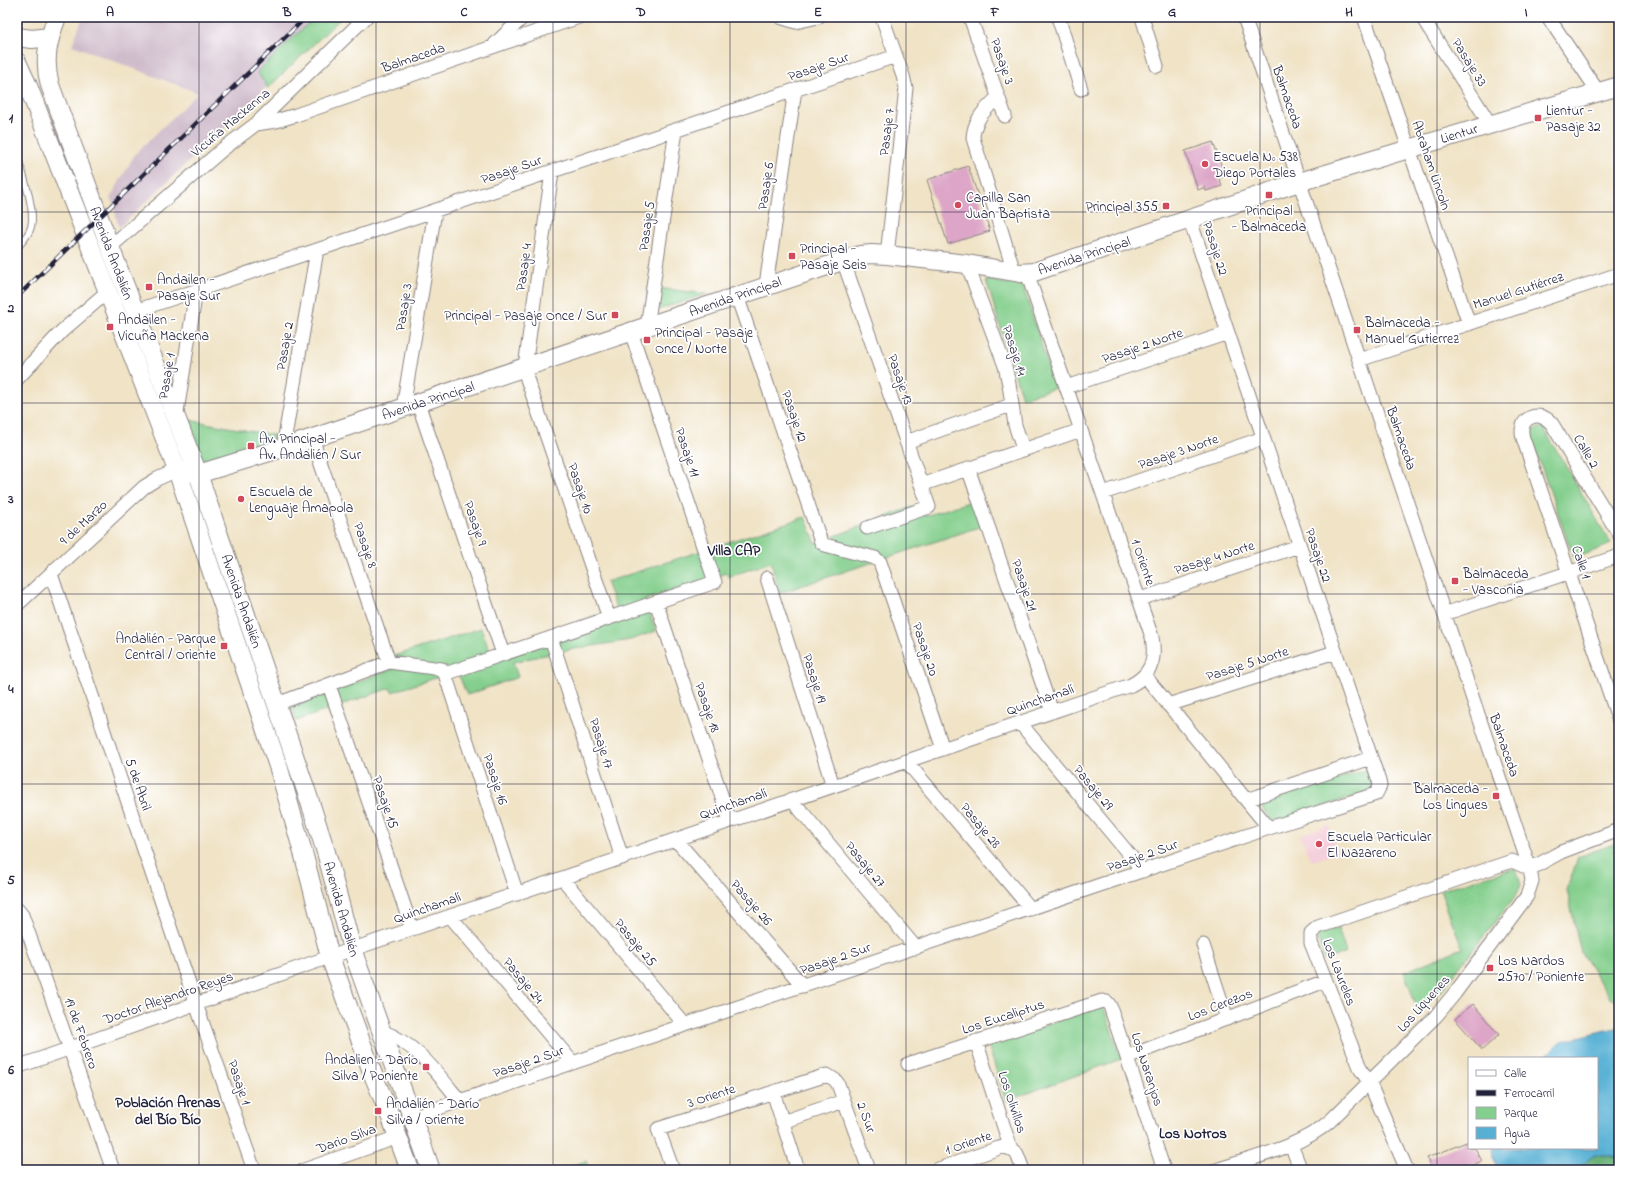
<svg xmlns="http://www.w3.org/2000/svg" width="1636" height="1187" viewBox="0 0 1636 1187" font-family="'Indie Flower',sans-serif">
	<rect width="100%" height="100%" fill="#fff"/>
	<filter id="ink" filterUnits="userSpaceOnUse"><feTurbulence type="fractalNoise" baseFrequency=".025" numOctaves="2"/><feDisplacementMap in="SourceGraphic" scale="8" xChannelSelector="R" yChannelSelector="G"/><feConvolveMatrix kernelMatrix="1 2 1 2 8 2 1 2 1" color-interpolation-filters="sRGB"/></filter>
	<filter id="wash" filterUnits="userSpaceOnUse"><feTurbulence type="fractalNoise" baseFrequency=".012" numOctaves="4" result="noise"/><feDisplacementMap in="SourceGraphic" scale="16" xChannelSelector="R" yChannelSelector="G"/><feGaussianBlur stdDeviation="0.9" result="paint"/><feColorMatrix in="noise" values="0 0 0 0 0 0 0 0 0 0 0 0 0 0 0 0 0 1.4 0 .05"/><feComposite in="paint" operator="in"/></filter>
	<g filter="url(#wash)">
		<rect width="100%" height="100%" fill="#f0e3c6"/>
		<path fill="#f4cfdc" d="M1329,825l8,28 -25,8 -12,-26z"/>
		<path fill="#d0bdcc" d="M83,17h257l-221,211 -8,-31 24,-43 63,-61 -126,-48z"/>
		<path fill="#84cf8d" stroke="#537864" d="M315,17h27l-74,71 -11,-16z
			M986,280l37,6 32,102 -33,10z
			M657,288l50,6 -53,17z
			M183,419l95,17 -78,26z
			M1543,427l68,117 -37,15 -45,-128z
			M972,501l10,25 -202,67 -9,-31 -43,15 -1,-4 -82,27 11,31 -26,9 -62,10 -55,12 5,15 -51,18 -10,-24 -65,21 -2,-4 -94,33 -4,-15 119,-44 -17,-6 87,-28 10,26 125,-46 -10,-26 199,-65 11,26 104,-39 5,12z
			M1366,770l7,14 -4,8 -96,30 -14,-18z
			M1619,842v161l-8,-4 -30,-46 -14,-63 11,-33z
			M1516,868l5,17 -4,9 -73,93 -25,27 -15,-42 58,-24 -22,-58z
			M1338,928l8,25 -22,7 -7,-26z
			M1103,1005l18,54 -115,42 -18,-56z
			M586,1161l3,9h-29z"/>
		<path fill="#6bb278" stroke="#466a5a" d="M1595,1154l24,3v13h-42z"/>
		<path fill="#57b0d4" stroke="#3c6988" d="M1619,1027v130l-24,-3 -18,16h-78l-6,-13 -1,-9h105v-90h-54l19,-17z"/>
		<g id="blocks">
			<path fill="#dda5c7" d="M1213,142l12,34 -6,2 3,8 -16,5 -1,-4 -7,3 -13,-39z
				M968,166l22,65 -42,13 -21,-64z
				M1473,1004l26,31 -17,15 -27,-31z
				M1469,1141v7h6l7,13 -20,9h-30l-5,-12z"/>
		</g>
	</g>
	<g filter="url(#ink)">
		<use href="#blocks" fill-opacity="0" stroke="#898280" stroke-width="1"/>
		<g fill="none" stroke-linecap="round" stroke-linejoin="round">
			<g stroke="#898280" stroke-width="8">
				<path id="service" d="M17,92l10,-6
					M17,154c5,18 19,56 14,73 -2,8 -9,15 -14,21"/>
			</g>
			<g stroke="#898280" stroke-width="15">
				<path id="minor" d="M780,17l16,5 22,-5
					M882,17l21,59 3,12 -19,167
					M970,17l35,99
					M1058,17l23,72
					M1142,17l15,49
					M1364,17l105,307
					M1422,17l68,107
					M1548,17l51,76
					M495,44l28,-27
					M998,97c-12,12 -24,22 -25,41l41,134
					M256,124l20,-3 20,-6 283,-98
					M552,172l-27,195 2,12 82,239
					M110,247l113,-98 33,-25 110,-107
					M843,260l86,247 -62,21
					M967,264l38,102 4,18 6,41 8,24
					M766,285l29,-195
					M737,296l84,246 4,3 50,13 5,4 63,187
					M135,311l761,-255
					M647,327l29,-197
					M1359,360l260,-86
					M17,379l45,-48 45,-39
					M1066,387l162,-54
					M418,403l85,251
					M403,408l32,-197
					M176,418l20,-127
					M312,438l77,224
					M906,442l105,-37
					M283,448l34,-198
					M968,468l84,244
					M921,485l160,-55
					M1103,493l160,-55
					M1619,534l-67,-110c-13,-16 -35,-6 -29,14l96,283
					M51,574l145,430 58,166
					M767,578l66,208
					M1140,599l159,-53
					M656,602l74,219
					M17,605l127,-118 13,-8 20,-9
					M1444,614l175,-58
					M551,638l71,220
					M445,674l270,-92 -84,-250
					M1145,676l124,152
					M329,685l83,244
					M277,704l112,-42 53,7 3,5 72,220
					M1168,705l167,-53
					M1020,723l123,148
					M906,761l125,148
					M792,800l124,148
					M1246,800l125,-42
					M676,840l127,146
					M1530,869l31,-17 58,-22
					M562,878l123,147
					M17,909l5,6 91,255
					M450,916l123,147
					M1203,945l24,74
					M381,1031c35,12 56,42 79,70
					M976,1041l35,108 6,5 6,16
					M1127,1057l198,-76
					M908,1064l194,-63 5,1 3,4 54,164
					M17,1067l298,-105 816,-277c21,-11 25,-26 21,-48l-125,-364
					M773,1092l25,78
					M412,1117l857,-289 107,-34 4,-8 -1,-5 -189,-561
					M782,1122l62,-21
					M1291,1145l10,25
					M304,1170l94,-33
					M673,1170l-15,-41 169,-54 8,5 3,4 31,86
					M936,1170l63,-22 4,-1 8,2
					M1216,1170c38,-13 83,-22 114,-49l106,-105 19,-23 72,-97 5,-15 -2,-12 -286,-852
					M1407,1170l-38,-88 -8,-12 -50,-127v-10l7,-6 194,-66 18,8"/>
			</g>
			<g stroke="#898280" stroke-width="20">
				<path id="secondary" d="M57,17c-9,23 -14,43 -7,68l60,162 88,227 112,328 16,50 26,97 79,221
					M17,37l15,2 17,-2
					M17,62l11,24 149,384 102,299 25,87 26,101 44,120 17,41 19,52
					M177,470l21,4 85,-26 577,-193 12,-1 15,1 80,9 53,9 14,-1 265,-90 320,-96"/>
			</g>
			<use href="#service" stroke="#fff" stroke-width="6"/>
			<use href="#minor" stroke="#fff" stroke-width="13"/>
			<use href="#secondary" stroke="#fff" stroke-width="18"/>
			<g stroke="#22223b" stroke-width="4.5">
				<path id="rail" d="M17,297l289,-280"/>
			</g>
			<use href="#rail" stroke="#fff" stroke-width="3" stroke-dasharray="9" stroke-linecap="butt"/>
		</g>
	</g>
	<path fill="none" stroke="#22223b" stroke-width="1" stroke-opacity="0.55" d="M199,17v1153M376,17v1153M553,17v1153M730,17v1153M906,17v1153M1083,17v1153M1260,17v1153M1437,17v1153M17,212h1602M17,403h1602M17,594h1602M17,784h1602M17,974h1602"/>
	<g fill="#d1495b" stroke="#fff" stroke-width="1.5">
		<rect x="1534" y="114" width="8" height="8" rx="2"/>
		<circle cx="1205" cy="164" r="4"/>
		<rect x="1265" y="191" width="8" height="8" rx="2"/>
		<circle cx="958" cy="205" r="4"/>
		<rect x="1162" y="202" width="8" height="8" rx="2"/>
		<rect x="788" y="252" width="8" height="8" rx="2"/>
		<rect x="145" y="283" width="8" height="8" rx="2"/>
		<rect x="611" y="311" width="8" height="8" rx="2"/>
		<rect x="106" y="323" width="8" height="8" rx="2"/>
		<rect x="1353" y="326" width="8" height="8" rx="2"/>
		<rect x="643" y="336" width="8" height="8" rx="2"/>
		<rect x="247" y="442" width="8" height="8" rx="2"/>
		<circle cx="241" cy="499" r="4"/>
		<rect x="1451" y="577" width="8" height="8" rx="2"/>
		<rect x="220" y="642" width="8" height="8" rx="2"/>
		<rect x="1492" y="792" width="8" height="8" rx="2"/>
		<circle cx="1319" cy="844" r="4"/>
		<rect x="1486" y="964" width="8" height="8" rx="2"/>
		<rect x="422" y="1063" width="8" height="8" rx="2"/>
		<rect x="374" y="1107" width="8" height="8" rx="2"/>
	</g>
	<g text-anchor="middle" stroke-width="3.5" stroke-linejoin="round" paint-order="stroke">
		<g font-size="14" fill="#22223b" stroke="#fff">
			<text transform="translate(413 57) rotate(-19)" y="5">Balmaceda</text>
			<text transform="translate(1003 61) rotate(71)" y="5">Pasaje 3</text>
			<text transform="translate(1470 62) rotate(58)" y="5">Pasaje 33</text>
			<text transform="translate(818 66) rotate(-19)" y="5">Pasaje Sur</text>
			<text transform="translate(1288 97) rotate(71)" y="5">Balmaceda</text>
			<text transform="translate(230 122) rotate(-40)" y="5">Vicuña Mackenna</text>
			<text transform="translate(886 132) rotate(-83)" y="5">Pasaje 7</text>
			<text transform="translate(1459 133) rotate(-17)" y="5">Lientur</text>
			<text transform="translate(1432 165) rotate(71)" y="5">Abraham Lincoln</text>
			<text transform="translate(511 169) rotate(-19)" y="5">Pasaje Sur</text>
			<text transform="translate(765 186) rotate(-82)" y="5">Pasaje 6</text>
			<text transform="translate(646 226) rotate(-82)" y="5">Pasaje 5</text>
			<text transform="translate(1216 248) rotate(72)" y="5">Pasaje 22</text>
			<text transform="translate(112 253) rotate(69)" y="5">Avenida Andalién</text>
			<text transform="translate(1084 255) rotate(-18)" y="5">Avenida Principal</text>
			<text transform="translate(523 267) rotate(-82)" y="5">Pasaje 4</text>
			<text transform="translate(1518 290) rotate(-18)" y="5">Manuel Gutiérrez</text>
			<text transform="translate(735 296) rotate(-19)" y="5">Avenida Principal</text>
			<text transform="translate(403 307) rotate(-81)" y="5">Pasaje 3</text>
			<text transform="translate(1142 345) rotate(-19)" y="5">Pasaje 2 Norte</text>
			<text transform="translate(284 346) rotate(-80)" y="5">Pasaje 2</text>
			<text transform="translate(1015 350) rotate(72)" y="5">Pasaje 14</text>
			<text transform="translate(166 376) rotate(-81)" y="5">Pasaje 1</text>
			<text transform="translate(901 379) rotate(71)" y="5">Pasaje 13</text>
			<text transform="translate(428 400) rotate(-18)" y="5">Avenida Principal</text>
			<text transform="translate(795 416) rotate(71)" y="5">Pasaje 12</text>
			<text transform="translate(1402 438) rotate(71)" y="5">Balmaceda</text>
			<text transform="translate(1178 451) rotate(-19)" y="5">Pasaje 3 Norte</text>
			<text transform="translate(1587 451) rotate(59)" y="5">Calle 2</text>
			<text transform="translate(688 452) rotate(71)" y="5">Pasaje 11</text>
			<text transform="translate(581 488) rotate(71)" y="5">Pasaje 10</text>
			<text transform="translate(83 522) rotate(-43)" y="5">9 de Marzo</text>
			<text transform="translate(476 523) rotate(71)" y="5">Pasaje 9</text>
			<text transform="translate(366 545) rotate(71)" y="5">Pasaje 8</text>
			<text transform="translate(1319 555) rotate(71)" y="5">Pasaje 22</text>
			<text transform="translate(1214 557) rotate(-18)" y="5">Pasaje 4 Norte</text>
			<text transform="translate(1144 562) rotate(71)" y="5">1 Oriente</text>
			<text transform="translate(1582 562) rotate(71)" y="5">Calle 1</text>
			<text transform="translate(1025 585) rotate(71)" y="5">Pasaje 21</text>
			<text transform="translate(242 601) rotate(71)" y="5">Avenida Andalién</text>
			<text transform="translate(926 649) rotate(71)" y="5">Pasaje 20</text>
			<text transform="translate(1247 663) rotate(-18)" y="5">Pasaje 5 Norte</text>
			<text transform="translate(815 678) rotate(72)" y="5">Pasaje 19</text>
			<text transform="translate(1040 699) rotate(-19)" y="5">Quinchamalí</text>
			<text transform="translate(708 707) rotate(71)" y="5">Pasaje 18</text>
			<text transform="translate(602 743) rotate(72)" y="5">Pasaje 17</text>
			<text transform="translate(1505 745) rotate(71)" y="5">Balmaceda</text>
			<text transform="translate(496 779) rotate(72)" y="5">Pasaje 16</text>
			<text transform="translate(139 784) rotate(71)" y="5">5 de Abril</text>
			<text transform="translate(1094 787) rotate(50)" y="5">Pasaje 29</text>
			<text transform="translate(386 802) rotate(71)" y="5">Pasaje 15</text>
			<text transform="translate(733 803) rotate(-19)" y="5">Quinchamalí</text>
			<text transform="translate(981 825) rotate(50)" y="5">Pasaje 28</text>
			<text transform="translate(1142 855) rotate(-19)" y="5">Pasaje 2 Sur</text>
			<text transform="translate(866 864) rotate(50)" y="5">Pasaje 27</text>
			<text transform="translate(752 902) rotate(49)" y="5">Pasaje 26</text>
			<text transform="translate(427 907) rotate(-19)" y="5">Quinchamalí</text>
			<text transform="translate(342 909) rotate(74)" y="5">Avenida Andalién</text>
			<text transform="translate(636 942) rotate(50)" y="5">Pasaje 25</text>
			<text transform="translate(835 958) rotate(-19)" y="5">Pasaje 2 Sur</text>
			<text transform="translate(1340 972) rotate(69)" y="5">Los Laureles</text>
			<text transform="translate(524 980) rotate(50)" y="5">Pasaje 24</text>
			<text transform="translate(168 997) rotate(-19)" y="5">Doctor Alejandro Reyes</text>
			<text transform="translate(1423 1003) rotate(-48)" y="5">Los Líquenes</text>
			<text transform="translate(1220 1004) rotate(-21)" y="5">Los Cerezos</text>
			<text transform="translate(1003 1016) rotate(-18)" y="5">Los Eucaliptus</text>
			<text transform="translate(82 1033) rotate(70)" y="5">19 de Febrero</text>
			<text transform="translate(528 1061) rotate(-19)" y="5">Pasaje 2 Sur</text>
			<text transform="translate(1148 1069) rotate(72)" y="5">Los Naranjos</text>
			<text transform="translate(240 1082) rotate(71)" y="5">Pasaje 1</text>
			<text transform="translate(711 1095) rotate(-18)" y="5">3 Oriente</text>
			<text transform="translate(1013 1102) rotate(72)" y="5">Los Olivillos</text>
			<text transform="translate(867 1117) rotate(70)" y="5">2 Sur</text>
			<text transform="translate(346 1138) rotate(-20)" y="5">Dario Silva</text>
			<text transform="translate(968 1142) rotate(-19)" y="5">1 Oriente</text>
		</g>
		<g font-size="14" fill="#22223b" stroke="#fff" text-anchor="start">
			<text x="1546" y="115">Lientur -<tspan x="1546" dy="16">Pasaje 32</tspan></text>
			<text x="1213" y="161">Escuela Nº 538<tspan x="1213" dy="16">Diego Portales</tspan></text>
			<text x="966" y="202">Capilla San<tspan x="966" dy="16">Juan Baptista</tspan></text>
			<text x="1158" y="211" text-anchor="end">Principal 355</text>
			<text x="1269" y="215" text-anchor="middle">Principal<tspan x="1269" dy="16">- Balmaceda</tspan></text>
			<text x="800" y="253">Principal -<tspan x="800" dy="16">Pasaje Seis</tspan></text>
			<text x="157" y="284">Andailen -<tspan x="157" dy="16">Pasaje Sur</tspan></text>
			<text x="607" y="320" text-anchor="end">Principal - Pasaje Once / Sur</text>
			<text x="118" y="324">Andailen -<tspan x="118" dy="16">Vicuña Mackena</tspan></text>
			<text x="1365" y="327">Balmaceda -<tspan x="1365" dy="16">Manuel Gutierrez</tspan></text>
			<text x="655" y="337">Principal - Pasaje<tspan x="655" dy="16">Once / Norte</tspan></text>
			<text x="259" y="443">Av. Principal -<tspan x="259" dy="16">Av. Andalién / Sur</tspan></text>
			<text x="249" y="496">Escuela de<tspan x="249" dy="16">Lenguaje Amapola</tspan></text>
			<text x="1463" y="578">Balmaceda<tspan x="1463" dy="16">- Vasconia</tspan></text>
			<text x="216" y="643" text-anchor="end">Andalién - Parque<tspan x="216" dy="16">Central / Oriente</tspan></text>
			<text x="1488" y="793" text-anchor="end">Balmaceda -<tspan x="1488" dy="16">Los Lingues</tspan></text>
			<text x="1327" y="841">Escuela Particular<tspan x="1327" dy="16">El Nazareno</tspan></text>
			<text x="1498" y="965">Los Nardos<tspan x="1498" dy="16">2570 / Poniente</tspan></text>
			<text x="418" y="1064" text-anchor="end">Andalien - Darío<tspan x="418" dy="16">Silva / Poniente</tspan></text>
			<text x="386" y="1108">Andalién - Darío<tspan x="386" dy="16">Silva / Oriente</tspan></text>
		</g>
		<g font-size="15" font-weight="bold" fill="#22223b" stroke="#fff">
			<text x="734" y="555">Villa CAP</text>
			<text x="168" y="1107">Población Arenas<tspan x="168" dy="17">del Bío Bío</tspan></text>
			<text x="1193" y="1138">Los Notros</text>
		</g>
	</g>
	<rect width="1636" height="1187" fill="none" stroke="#fff" stroke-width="44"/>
	<rect x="1468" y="1057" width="130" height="92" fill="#ffffff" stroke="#a7a7b1"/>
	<rect x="1476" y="1070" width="20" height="6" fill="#ffffff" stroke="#a7a7b1"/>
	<text x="1504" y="1077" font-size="12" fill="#22223b">Calle</text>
	<rect x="1476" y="1090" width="20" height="6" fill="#22223b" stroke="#a7a7b1"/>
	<text x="1504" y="1097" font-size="12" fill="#22223b">Ferrocarril</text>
	<rect x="1476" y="1107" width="20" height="12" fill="#84cf8d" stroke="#a7a7b1"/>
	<text x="1504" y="1117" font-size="12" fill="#22223b">Parque</text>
	<rect x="1476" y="1127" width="20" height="12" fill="#57b0d4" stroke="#a7a7b1"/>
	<text x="1504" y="1137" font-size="12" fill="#22223b">Agua</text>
	<rect x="22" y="22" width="1592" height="1143" fill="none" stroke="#22223b" stroke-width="1.5"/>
	<g font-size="13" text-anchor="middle" font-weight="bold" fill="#22223b">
		<text x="110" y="16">A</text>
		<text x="287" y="16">B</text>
		<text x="464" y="16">C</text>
		<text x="641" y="16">D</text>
		<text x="818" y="16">E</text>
		<text x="995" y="16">F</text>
		<text x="1172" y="16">G</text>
		<text x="1349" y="16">H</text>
		<text x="1526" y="16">I</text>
		<text x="11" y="122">1</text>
		<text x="11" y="312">2</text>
		<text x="11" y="503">3</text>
		<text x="11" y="693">4</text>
		<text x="11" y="884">5</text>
		<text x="11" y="1074">6</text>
	</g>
</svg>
